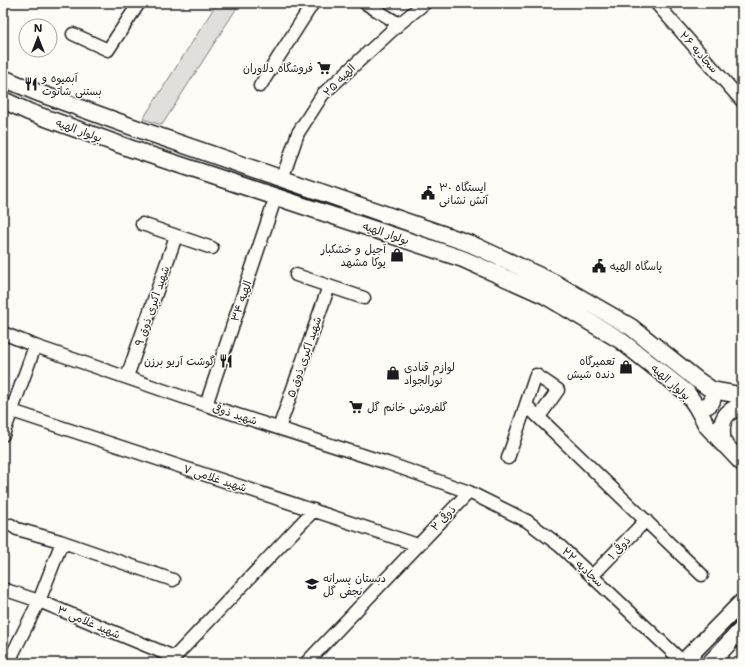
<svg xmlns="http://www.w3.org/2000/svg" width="745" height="666" viewBox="0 0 745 666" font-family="'Shantell Sans','Playpen Sans Arabic',sans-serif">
	<rect width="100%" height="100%" fill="#fdfcf7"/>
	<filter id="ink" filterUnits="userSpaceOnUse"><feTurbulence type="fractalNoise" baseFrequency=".025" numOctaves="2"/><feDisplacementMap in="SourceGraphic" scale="8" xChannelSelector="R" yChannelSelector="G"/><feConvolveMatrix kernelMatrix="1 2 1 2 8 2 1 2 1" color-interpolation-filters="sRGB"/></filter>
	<g filter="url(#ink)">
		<path fill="#e0dfdb" stroke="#7e7e7c" d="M217,3h23l-78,122 -19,-6z"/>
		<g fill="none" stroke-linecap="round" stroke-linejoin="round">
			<g stroke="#1c1c1c" stroke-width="15">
				<path id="minor" d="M365,3l34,21
					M656,3l86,98
					M73,34l35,16 31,-47
					M260,86l53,-83
					M282,179l16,-46 25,-39 76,-70 26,-21
					M142,224l70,24
					M296,275l68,23
					M3,333l32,13 171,59 181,58 82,29 58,29 33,25 123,116
					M127,377l49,-141
					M206,405l70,-209
					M526,405l176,170
					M3,407l9,4 406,134
					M279,428l50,-142
					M3,435l32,-89
					M508,458l28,-83 22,15 -19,27
					M11,525l6,4 43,12 113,39
					M592,576l54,-56
					M3,589l36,12 135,56
					M8,663l31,-62 23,-59
					M169,663l145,-153
					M306,663l163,-171"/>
			</g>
			<g stroke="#1c1c1c" stroke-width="19">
				<path id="major" d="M3,78l33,14 105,38 330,114 82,38 78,45 65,52 16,11 22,4 8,5
					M3,100l26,12 103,37 331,110 83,37 74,44 67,53 9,13 11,20 35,37
					M696,406c13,2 19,-3 16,-16
					M723,444c-3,-19 -2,-32 19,-38
					M682,663l60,-61
					M710,663l32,-34"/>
			</g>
			<use href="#minor" stroke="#fdfcf7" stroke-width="12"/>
			<use href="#major" stroke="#fdfcf7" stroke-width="16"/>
		</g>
	</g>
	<defs>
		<g id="supermarket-bare" transform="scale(1.08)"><path d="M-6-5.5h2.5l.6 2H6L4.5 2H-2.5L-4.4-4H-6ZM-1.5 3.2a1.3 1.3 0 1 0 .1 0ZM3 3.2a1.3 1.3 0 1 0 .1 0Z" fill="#1c1c1c" stroke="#fdfcf7" stroke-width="2.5" paint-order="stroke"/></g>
		<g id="restaurant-bare" transform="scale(1.08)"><path d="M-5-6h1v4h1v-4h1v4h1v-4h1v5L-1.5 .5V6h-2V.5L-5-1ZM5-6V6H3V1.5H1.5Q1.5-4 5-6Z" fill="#1c1c1c" stroke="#fdfcf7" stroke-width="2.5" paint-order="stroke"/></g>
		<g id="civic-bare" transform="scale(1.08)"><path d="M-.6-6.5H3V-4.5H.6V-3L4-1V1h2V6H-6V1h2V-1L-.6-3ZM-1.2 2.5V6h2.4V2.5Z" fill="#1c1c1c" stroke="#fdfcf7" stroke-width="2.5" paint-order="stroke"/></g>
		<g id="shop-bare" transform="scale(1.08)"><path d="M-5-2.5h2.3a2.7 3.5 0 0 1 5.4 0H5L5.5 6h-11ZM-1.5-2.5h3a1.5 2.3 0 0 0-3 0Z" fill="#1c1c1c" stroke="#fdfcf7" stroke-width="2.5" paint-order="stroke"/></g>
		<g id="school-bare" transform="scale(1.08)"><path d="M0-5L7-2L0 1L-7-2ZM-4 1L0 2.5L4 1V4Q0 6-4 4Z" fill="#1c1c1c" stroke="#fdfcf7" stroke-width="2.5" paint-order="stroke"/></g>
	</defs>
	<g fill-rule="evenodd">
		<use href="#supermarket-bare" x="324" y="68"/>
		<use href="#restaurant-bare" x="31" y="84"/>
		<use href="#civic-bare" x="428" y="193"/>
		<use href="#shop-bare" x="397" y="255"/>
		<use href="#civic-bare" x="599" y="266"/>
		<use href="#restaurant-bare" x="226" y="361"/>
		<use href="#shop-bare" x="626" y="367"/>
		<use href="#shop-bare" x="393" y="373"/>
		<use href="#supermarket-bare" x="356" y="407"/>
		<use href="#school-bare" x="312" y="584"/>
	</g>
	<g text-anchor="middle" stroke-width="3" stroke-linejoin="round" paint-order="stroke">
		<g font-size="11" fill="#1c1c1c" stroke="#fdfcf7">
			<text transform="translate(699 52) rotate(48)" y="4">سجادیه ۲۶</text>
			<text transform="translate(339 80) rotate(-45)" y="4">الهیه ۲۵</text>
			<text transform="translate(79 130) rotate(20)" y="4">بولوار الهیه</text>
			<text transform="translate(386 233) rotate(19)" y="4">بولوار الهیه</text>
			<text transform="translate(241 301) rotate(-71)" y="4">الهیه ۳۴</text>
			<text transform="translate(152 306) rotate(-71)" y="4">شهید اکبری ذوق ۹</text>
			<text transform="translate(304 357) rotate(-71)" y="4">شهید اکبری ذوق ۵</text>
			<text transform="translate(671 382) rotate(41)" y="4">بولوار الهیه</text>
			<text transform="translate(235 414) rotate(18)" y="4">شهید ذوقی</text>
			<text transform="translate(215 478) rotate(18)" y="4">شهید غلامی ۷</text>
			<text transform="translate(443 518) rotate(-46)" y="4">ذوقی ۲</text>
			<text transform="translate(619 548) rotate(-47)" y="4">ذوقی ۱</text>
			<text transform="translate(583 567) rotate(43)" y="4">سجادیه ۲۲</text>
			<text transform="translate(89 622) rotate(23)" y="4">شهید غلامی ۳</text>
		</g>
		<g font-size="11" fill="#1c1c1c" stroke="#fdfcf7" text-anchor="start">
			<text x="313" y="72" text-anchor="end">فروشگاه دلاوران</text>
			<text x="42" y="82">آبمیوه و<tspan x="42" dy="13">بستنی شاتوت</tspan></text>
			<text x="439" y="191">ایستگاه ۳۰<tspan x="439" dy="13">آتش نشانی</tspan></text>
			<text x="386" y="253" text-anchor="end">آجیل و خشکبار<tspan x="386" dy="13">یوکا مشهد</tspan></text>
			<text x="610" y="270">پاسگاه الهیه</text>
			<text x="215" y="365" text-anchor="end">گوشت آریو برزن</text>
			<text x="615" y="365" text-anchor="end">تعمیرگاه<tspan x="615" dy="13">دنده شیش</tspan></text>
			<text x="404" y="371">لوازم قنادی<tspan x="404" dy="13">نورالجواد</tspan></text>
			<text x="367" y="411">گلفروشی خانم گل</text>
			<text x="323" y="582">دبستان پسرانه<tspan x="323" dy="13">نجفی گل</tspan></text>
		</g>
	</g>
	<rect width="745" height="666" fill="none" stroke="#fdfcf7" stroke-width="16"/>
	<rect x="8" y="8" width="729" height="650" fill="none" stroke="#1c1c1c" stroke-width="1.5" filter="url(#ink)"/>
	<g transform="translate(38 38)"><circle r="19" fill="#fdfcf7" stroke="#a3a29f"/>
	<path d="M0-3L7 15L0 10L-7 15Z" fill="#1c1c1c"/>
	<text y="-6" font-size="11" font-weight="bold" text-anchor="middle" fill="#1c1c1c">N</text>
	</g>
</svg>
